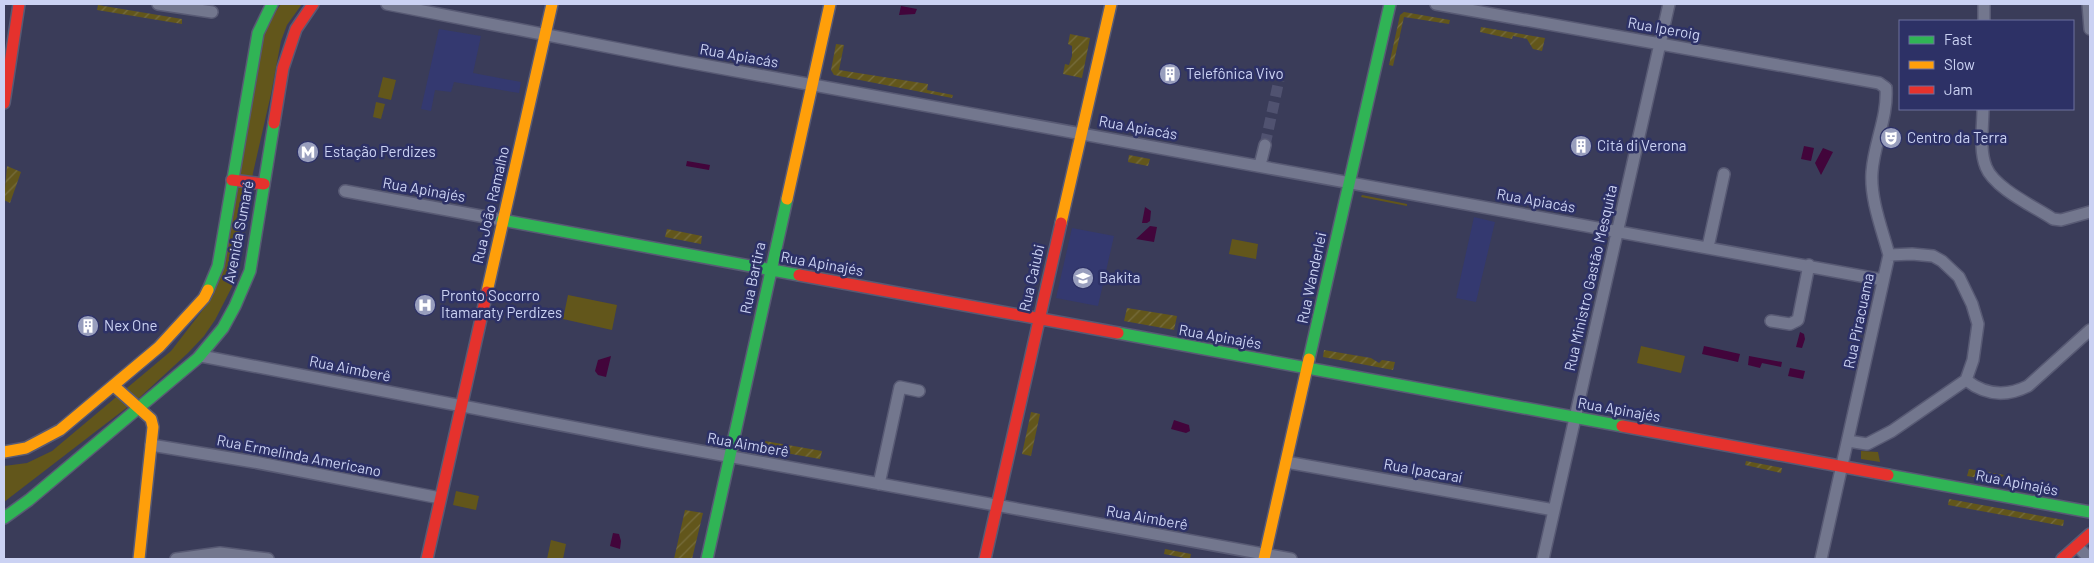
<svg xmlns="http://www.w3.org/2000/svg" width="2094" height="563" viewBox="0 0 2094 563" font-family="Barlow,sans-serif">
	<defs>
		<pattern id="garden-furrows" width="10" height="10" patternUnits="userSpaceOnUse" patternTransform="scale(1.25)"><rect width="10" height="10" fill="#62561b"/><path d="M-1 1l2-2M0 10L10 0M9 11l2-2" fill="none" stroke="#776d3d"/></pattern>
	</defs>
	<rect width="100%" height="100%" fill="#3a3c59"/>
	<path fill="#343970" d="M439,29l42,7 -8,37 48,9 -2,11 -65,-11 -3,10 -16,-2 -4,21 -10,-2z
		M1474,217l21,5 -19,80 -20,-4z
		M1072,228l42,8 -16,70 -42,-8z"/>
	<path fill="#62561b" d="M281,4h21l-15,21 -6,16 -10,53 -18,79 -14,92 -6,20 -18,35 -11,16 -16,17 -50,46 -134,103v-36l23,-3 25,-12 119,-100 34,-44 59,-279z
		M383,77l13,3 -5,20 -13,-3z
		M376,102l9,2 -4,15 -8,-2z
		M1362,195l45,9v2l-46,-9z
		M1232,239l26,5 -2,15 -27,-5z
		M568,295l49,10 -5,25 -49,-11z
		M1641,346l44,10 -4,17 -44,-10z
		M1861,451l17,1 2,10 -19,-3z
		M456,491l23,5 -3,14 -23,-5z
		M551,540l15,4 -3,15h-16z"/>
	<path fill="url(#garden-furrows)" d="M98,5l84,14v5l-85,-14z
		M1404,12l46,8 -1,4 -45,-7 -11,49 -4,-1 11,-50z
		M1481,27l64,11 -3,13 -9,-2 -6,-10 -14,-3 -1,3 -32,-7z
		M1070,34l20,4 -8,40 -19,-4 2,-10 4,1 3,-9v-10l-4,-2z
		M836,44l8,1 -5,25 89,14 -1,6 26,5 -1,3 -118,-23 -3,-5z
		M1129,155l21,4 -2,7 -20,-4z
		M7,166l14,6 -11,31 -6,-3z
		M667,229l35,7 -1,8 -36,-7z
		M1127,308l50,8 -3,14 -50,-9z
		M1324,350l47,8 8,5 3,-3 13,2 -2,8 -70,-13z
		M1031,412l9,2 -9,42 -9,-2z
		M765,441l57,10 -2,8 -57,-10z
		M1746,461l36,7 -1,5 -36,-8z
		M1969,469l35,6 -7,6 -30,-5z
		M1949,499l115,21 -1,6 -115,-21z
		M685,510l18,3 -11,46h-18z
		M1165,549l26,5 -1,5 -26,-5z"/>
	<path fill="#42053b" d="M901,6l16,3 -2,5 -16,1z
		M1804,146l10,2 -3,13 -10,-2z
		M1823,148l10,4 -12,23 -6,-12z
		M687,161l23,4 -1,5 -23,-4z
		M1145,207l6,4 -1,10 -3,2h-5z
		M1150,226l7,1 -3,15 -18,-3z
		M1800,332l4,2 1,5 -3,9 -6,-1z
		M1704,346l36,8 -2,8 -36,-8z
		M611,356l-5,21 -8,-2 -3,-4 3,-11z
		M1749,356l33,6 -1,5 -19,-4 -2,5 -12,-3z
		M1790,368l15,3 -2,8 -15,-3z
		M1174,420l15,5 1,6 -4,2 -15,-4z
		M613,533l6,1 2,7 -1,8 -10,-3z"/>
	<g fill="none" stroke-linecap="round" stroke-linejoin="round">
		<path stroke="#505270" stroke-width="11" stroke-dasharray="11 5.5" stroke-linecap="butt" d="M1265,145l14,-65"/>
		<g stroke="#585a74" stroke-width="14">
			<path id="street" d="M158,4l54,8
				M387,4l289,56 1207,220
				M1436,4l443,79 7,5c2,29 -12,55 -14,84 -2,27 10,57 17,83l-68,304
				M2088,4l2,25
				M1984,21v-17
				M1983,109c0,18 -4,41 3,58 8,21 49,40 67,52l8,1 29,-8
				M1260,165l5,-20
				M345,191l157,29
				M1708,247l16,-73
				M1771,321l19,3 8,-4 11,-55
				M201,356l444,85 646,118
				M1966,380c19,15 40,17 62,6l62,-56
				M1848,441l19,3 25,-13 74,-51 7,-20 5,-36 -6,-20 -13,-27 -17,-16 -9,-5 -21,-2 -23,1
				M151,445l103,17 186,36
				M1286,462l268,48
				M879,484l21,-97 19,4
				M2077,546l13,13
				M176,559l44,-6 48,6
				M1543,559l126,-555"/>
		</g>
		<g stroke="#585a74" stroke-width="14">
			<path id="fast" d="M502,220l297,55
				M208,290l10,-24 40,-233 14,-29
				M1118,333l504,93
				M1309,359l81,-355
				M1888,475l202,37
				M4,518l25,-18 169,-142 25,-30 12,-22 15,-35 24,-148
				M707,559l80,-360"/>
		</g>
		<g stroke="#585a74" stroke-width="14">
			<path id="slow" d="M787,199l43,-195
				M1061,223l50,-219
				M487,292l65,-288
				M114,386l37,33 2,8 -14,132
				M4,452l22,-4 34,-18 99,-83 45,-49 4,-8
				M1264,559l45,-200"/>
		</g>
		<g stroke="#585a74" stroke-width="14">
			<path id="jam" d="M4,103l15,-99
				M274,123l9,-55 13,-39 17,-25
				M232,180l32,4
				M799,275l319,58
				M1622,426l266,49
				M427,559l60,-267
				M985,559l76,-336
				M2062,559l28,-25"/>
		</g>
		<use href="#street" stroke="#73778e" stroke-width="11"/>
		<use href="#fast" stroke="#30b455" stroke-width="11"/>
		<use href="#slow" stroke="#ff9f0a" stroke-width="11"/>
		<use href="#jam" stroke="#e5322d" stroke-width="11"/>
	</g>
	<defs>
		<g id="building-disc" transform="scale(1.125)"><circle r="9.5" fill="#989ebd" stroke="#2d3166"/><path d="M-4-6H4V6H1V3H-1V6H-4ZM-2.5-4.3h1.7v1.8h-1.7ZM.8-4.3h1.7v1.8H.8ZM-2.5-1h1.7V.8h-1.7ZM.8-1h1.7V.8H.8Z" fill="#fff"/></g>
		<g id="theatre-disc" transform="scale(1.125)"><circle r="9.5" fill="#989ebd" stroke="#2d3166"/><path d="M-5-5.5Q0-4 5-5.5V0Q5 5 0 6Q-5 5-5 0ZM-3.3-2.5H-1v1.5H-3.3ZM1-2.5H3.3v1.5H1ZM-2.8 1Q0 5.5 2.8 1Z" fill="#fff"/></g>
		<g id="metro-disc" transform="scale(1.125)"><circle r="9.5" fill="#989ebd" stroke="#2d3166"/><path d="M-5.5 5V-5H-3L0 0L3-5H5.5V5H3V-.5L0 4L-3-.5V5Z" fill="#fff"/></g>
		<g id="school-disc" transform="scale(1.125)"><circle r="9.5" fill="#989ebd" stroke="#2d3166"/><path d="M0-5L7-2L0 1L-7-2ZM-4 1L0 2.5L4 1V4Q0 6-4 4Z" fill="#fff"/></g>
		<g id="hospital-disc" transform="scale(1.125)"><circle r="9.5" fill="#989ebd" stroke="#2d3166"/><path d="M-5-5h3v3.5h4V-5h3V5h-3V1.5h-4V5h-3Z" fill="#fff"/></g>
	</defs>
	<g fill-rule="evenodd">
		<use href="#building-disc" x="1170" y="74"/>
		<use href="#theatre-disc" x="1891" y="138"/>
		<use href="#building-disc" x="1581" y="146"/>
		<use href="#metro-disc" x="308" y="152"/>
		<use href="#school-disc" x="1083" y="278"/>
		<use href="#hospital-disc" x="425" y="305"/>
		<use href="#building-disc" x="88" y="326"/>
	</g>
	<g text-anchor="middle" stroke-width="5" stroke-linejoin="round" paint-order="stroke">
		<g font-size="15" fill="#cbd2f3" stroke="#2d3166">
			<text transform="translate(1664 29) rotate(10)" y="5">Rua Iperoig</text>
			<text transform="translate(739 56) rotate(10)" y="5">Rua Apiacás</text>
			<text transform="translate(1138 128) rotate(10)" y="5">Rua Apiacás</text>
			<text transform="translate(424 190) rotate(10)" y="5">Rua Apinajés</text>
			<text transform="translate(1536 201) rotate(10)" y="5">Rua Apiacás</text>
			<text transform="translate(491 205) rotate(-77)" y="5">Rua João Ramalho</text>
			<text transform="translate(239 232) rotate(-79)" y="5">Avenida Sumaré</text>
			<text transform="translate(822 264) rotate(10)" y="5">Rua Apinajés</text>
			<text transform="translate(753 278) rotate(-78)" y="5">Rua Bartira</text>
			<text transform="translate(1032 278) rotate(-77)" y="5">Rua Caiubi</text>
			<text transform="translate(1312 278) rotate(-78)" y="5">Rua Wanderlei</text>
			<text transform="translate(1591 278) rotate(-77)" y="5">Rua Ministro Gastão Mesquita</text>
			<text transform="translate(1859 321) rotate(-78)" y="5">Rua Piracuama</text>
			<text transform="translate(1220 337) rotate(10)" y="5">Rua Apinajés</text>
			<text transform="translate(350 369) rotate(11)" y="5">Rua Aimberê</text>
			<text transform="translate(1619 410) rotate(10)" y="5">Rua Apinajés</text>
			<text transform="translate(748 445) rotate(10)" y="5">Rua Aimberê</text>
			<text transform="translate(299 456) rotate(11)" y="5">Rua Ermelinda Americano</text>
			<text transform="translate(1423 471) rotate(10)" y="5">Rua Ipacaraí</text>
			<text transform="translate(2017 483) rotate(11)" y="5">Rua Apinajés</text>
			<text transform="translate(1147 518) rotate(10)" y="5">Rua Aimberê</text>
		</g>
		<g font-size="15" fill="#cbd2f3" stroke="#2d3166" text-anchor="start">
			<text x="1186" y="79">Telefônica Vivo</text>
			<text x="1907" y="143">Centro da Terra</text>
			<text x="1597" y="151">Citá di Verona</text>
			<text x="324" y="157">Estação Perdizes</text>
			<text x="1099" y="283">Bakita</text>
			<text x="441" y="301">Pronto Socorro<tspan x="441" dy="17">Itamaraty Perdizes</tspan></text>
			<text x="104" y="331">Nex One</text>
		</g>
	</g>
	<rect width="2094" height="563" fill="none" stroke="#cbd2f3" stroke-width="10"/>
	<rect x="1899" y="20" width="175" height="90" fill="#2d3166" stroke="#6c719e"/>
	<rect x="1909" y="36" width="25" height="8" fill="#30b455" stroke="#6c719e"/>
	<text x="1944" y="45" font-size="15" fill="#cbd2f3">Fast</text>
	<rect x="1909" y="61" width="25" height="8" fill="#ff9f0a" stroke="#6c719e"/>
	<text x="1944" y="70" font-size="15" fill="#cbd2f3">Slow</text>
	<rect x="1909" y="86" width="25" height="8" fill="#e5322d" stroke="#6c719e"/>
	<text x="1944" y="95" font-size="15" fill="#cbd2f3">Jam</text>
</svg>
